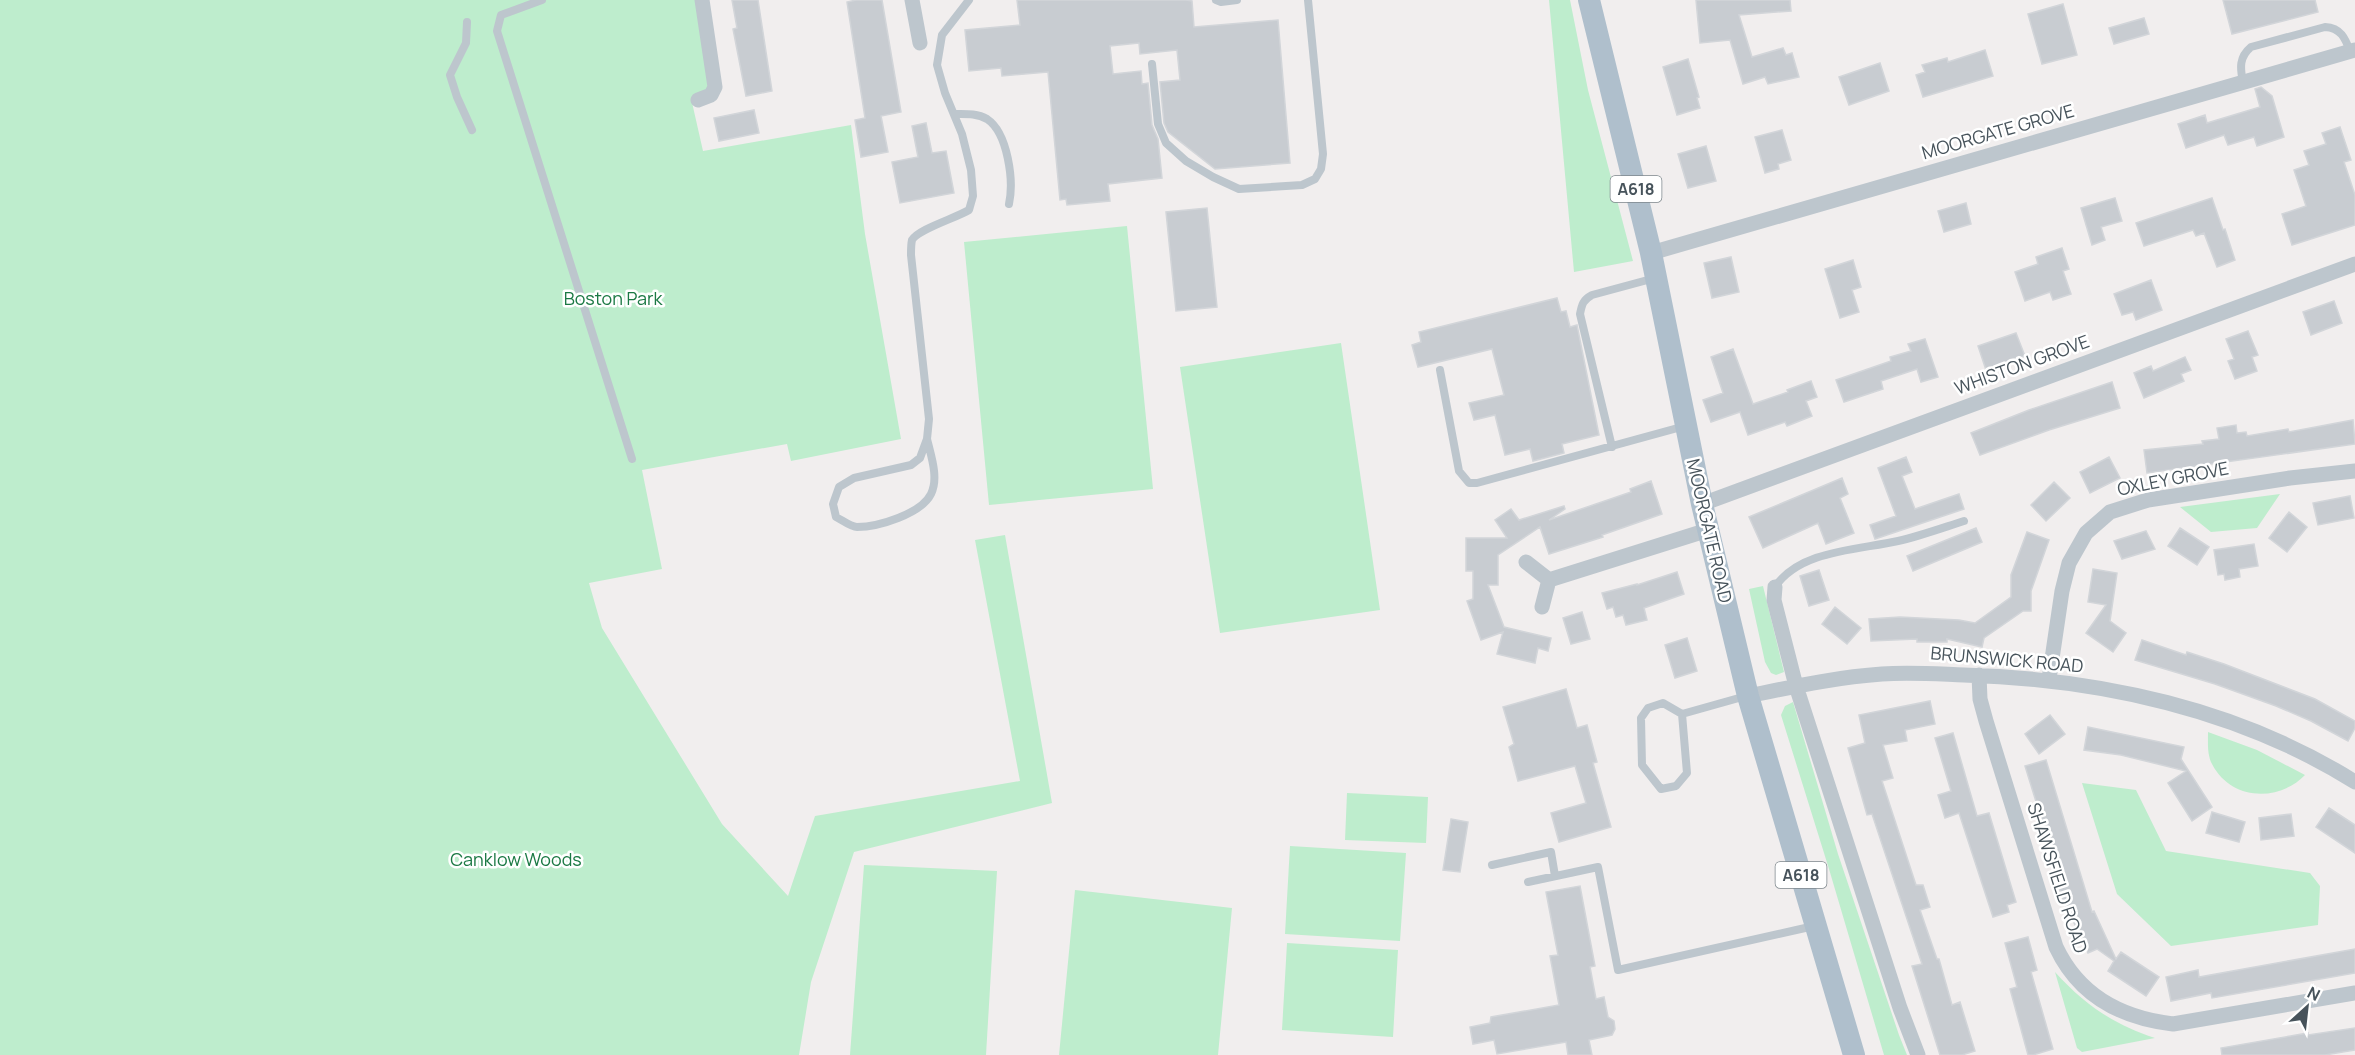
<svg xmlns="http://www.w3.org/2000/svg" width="2355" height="1055" viewBox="0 0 2355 1055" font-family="Manrope,sans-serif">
	<rect width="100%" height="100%" fill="#f1eeee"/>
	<path fill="#beedcd" d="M0,0h698l13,81 -5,11 -15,6 12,53 148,-26 14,109 36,205 -110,22 -4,-17 -145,26 20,99 -73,14 13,45 120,196 66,72 27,-80 205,-35 -45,-241 30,-5 47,268 -198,49 -43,130 -12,73h-799z
		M1549,0h21l18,90 45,171 -59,11z
		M1127,226l26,263 -164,16 -25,-263z
		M1341,343l39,267 -160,23 -40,-266z
		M2280,494l-23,34 -46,4 -31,-25z
		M1763,586l21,86 -8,3 -5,-2 -6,-11 -16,-73z
		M1793,702l45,152 61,181 8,20h-23l-55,-186 -48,-154 4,-9z
		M2208,732l49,18 48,25c-26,27 -74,26 -93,-11 -5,-10 -4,-21 -4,-32z
		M2082,783l54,7 30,61 144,22 10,13 -2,39 -147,21 -54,-52z
		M1347,793l81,4 -2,46 -81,-3z
		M1290,846l116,7 -6,88 -115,-7z
		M864,865l133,6 -11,184h-136z
		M1075,890l157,18 -14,147h-159z
		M1287,943l111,7 -5,87 -111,-7z
		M2055,972c30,33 58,52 100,66l-73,14 -5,-4z"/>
	<path fill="#c8ccd1" stroke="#d2d5d9" stroke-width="1.5" d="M732,0h26l14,91 -26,5 -13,-67 4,-1z
		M856,0h26l19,112 -20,4 7,36 -27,5 -6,-37 10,-2 -18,-116z
		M1017,0h169l6,1 2,26 84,-7 12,143 -75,6 -47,-37 -4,-9 -4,-41 20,-2 -3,-30 -37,4 -1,-11 -29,3 3,28 28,-3 1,13 6,-1 4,42 6,14 4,39 -54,6 2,17 -43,4 -1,-6 -6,1 -12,-128 -46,4 -1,-8 -32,3 -4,-41 55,-5z
		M1696,0h94l1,11 -52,4 13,42 31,-9 3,7 6,-2 7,24 -31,7 -3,-7 -22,7 -13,-44 -30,3z
		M2223,0h92l3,12 -86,22z
		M2063,4l14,51 -35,9 -14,-50z
		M2144,18l5,16 -35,10 -5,-16z
		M1985,50l8,26 -70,21 -7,-22 9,-3 -3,-7 25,-7 1,4z
		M1688,59l11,38 -2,1 3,10 -23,7 -14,-48z
		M1880,63l9,28 -40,14 -10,-28z
		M2261,87l11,9 12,41 -27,9 -3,-9 -26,8 -4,-10 -38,13 -8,-24 27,-9 2,8 53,-16 -5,-18z
		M754,110l5,23 -40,8 -5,-23z
		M926,123l6,30 14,-2 8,42 -54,10 -8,-41 26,-5 -6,-31z
		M2340,127l11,33 -7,2 11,33v30l-63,20 -10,-31 24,-8 -12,-36 15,-5 -5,-14 22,-7 -4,-11z
		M1782,130l9,30 -13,4 1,5 -14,4 -10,-36z
		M1706,146l10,35 -28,7 -10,-34z
		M2115,198l7,23 -21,6 4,13 -13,5 -11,-37z
		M2212,198l11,32 2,-1 10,31 -18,7 -13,-34 -8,3 -3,-6 -49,16 -8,-23z
		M1966,203l5,21 -27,8 -6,-21z
		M1207,208l10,99 -41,4 -10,-99z
		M2062,248l7,21 -6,2 8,23 -18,6 -3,-8 -25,9 -10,-29 23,-8 -2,-7z
		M1731,257l8,35 -27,6 -8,-35z
		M1853,260l8,27 -9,3 7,22 -19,6 -15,-49z
		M2151,280l11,30 -26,10 -3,-8 -11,3 -8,-21z
		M1557,298l4,14 5,-1 4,16 7,-2 22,110 -37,9 2,9 -31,8 -3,-12 -25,6 -10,-40 -21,5 -5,-17 35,-8 -12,-46 -74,18 -6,-22 9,-3 -2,-10z
		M2334,301l8,22 -31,12 -8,-23z
		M2248,331l10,24 -6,2 5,14 -22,8 -7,-18 6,-2 -8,-20z
		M2016,333l9,23 -39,14 -8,-24z
		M1925,339l13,38 -17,5 -4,-13 -36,12 2,8 -39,13 -8,-22 55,-19 -1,-4 21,-6 -3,-7z
		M1733,349l20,55 35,-12 -1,-2 24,-9 6,16 -11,4 6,15 -25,10 -2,-4 -37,13 -8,-23 -29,10 -8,-22 20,-7 -12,-36z
		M2185,357l6,13 -10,4 3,7 -40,17 -10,-25 17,-7 2,5z
		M2112,382l8,26 -71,22 -69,25 -9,-22 58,-23z
		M2353,420l2,24 -208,29 -3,-23 59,-6 -1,-3 17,-2 -2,-11 19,-3 1,8 9,-1 1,4 41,-7 1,3z
		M1906,457l6,15 -10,4 13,33 44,-15 5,15 -89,30 -5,-14 26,-9 -18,-48z
		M2109,457l11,21 -30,15 -10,-21z
		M1842,478l6,16 -8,4 14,35 -28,11 -8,-21 -55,25 -14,-31z
		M1651,481l11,33 -60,21 1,2 -54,17 -9,-27 -42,28v30h-10l16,42 47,11 -3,13 -10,-3 -3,15 -38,-9 6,-22 -22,8 -14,-39 6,-2v-28h-7v-33h41l-12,-18 16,-11 8,11 45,-14 1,3 -16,11 82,-28 -1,-3z
		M2054,482l16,16 -24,23 -15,-16z
		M2350,496l4,22 -36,7 -5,-22z
		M2289,512l18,15 -20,25 -18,-14z
		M1976,528l6,14 -69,29 -6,-15z
		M2180,528l29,19 -12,18 -29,-19z
		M2146,531l9,18 -33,10 -8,-18z
		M2027,532l22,8 -18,51v20h-8l-39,27 -2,9 -35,-8v3h-30v-3l-46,2 -2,-22 31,-2 59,3 16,3 36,-26v-22z
		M2254,544l4,22 -19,3 1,8 -15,3 -1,-6 -6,1 -4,-25z
		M2093,569l24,4 -7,48 16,12 -13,19 -27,-19 20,-28 -18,-3z
		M1819,570l10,30 -20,6 -9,-30z
		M1677,572l7,22 -40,14 3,12 -21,5 -3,-10 -7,2 -3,-10 -6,2 -5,-16 35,-9v1z
		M1835,607l26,21 -14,16 -25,-20z
		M1582,612l8,27 -19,5 -8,-26z
		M1687,638l10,33 -22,7 -10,-33z
		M2142,640l44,15 1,-3 37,12 91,35 40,22v7l-7,13 -37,-20 -35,-15 -61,-22 -80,-24z
		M1566,689l11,39 10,-3 10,37 -4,1 18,64 -52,15 -8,-29 35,-10 -11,-37 -57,15 -9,-34 5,-3 -11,-37z
		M1930,701l5,23 -30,6 2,11 -24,4 10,33 -11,3 34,104h7l7,22 -10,3 17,49h2l13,46 8,-3 15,49 -13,4h-22l-28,-89 10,-2 -50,-150 -5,1 -19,-67 17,-5 -6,-28z
		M2050,715l15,19 -26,20 -14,-20z
		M2088,727l96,20 -3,12 31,48 -20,14 -24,-38 18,-12 -65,-16 -37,-5z
		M1953,733l24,83 12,-3 27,89 -9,3 2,7 -16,5 -34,-104 -14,5 -7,-23 13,-4 -16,-53z
		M2046,760l46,152 2,-1 22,48 5,-7 38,25 -13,19 -38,-25 6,-10 -17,-12 -9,4 -26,-56 -24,-75 4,-1 -17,-55z
		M2329,808l26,17v28l-39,-26z
		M2212,812l33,10 -6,20 -33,-9z
		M2291,814l3,22 -33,4 -2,-22z
		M1451,819l17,3 -8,50 -17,-2z
		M1580,886l15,80 -5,1 6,32 8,-2 4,20 6,4 1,8 -3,6 -23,5 3,15h-24l-2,-13 -69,12 -3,-14 -21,4 -3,-17 20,-4 1,-6 68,-12 -9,-49 8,-1 -12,-63z
		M2028,937l9,33 -6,2 22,77 -20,6h-5l-18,-66 7,-2 -12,-44z
		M2355,949v24l-143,25 -1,-5 -40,8 -5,-24 32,-7 1,7z
		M2355,1028v22l-30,5h-103l-1,-7 87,-15v2z"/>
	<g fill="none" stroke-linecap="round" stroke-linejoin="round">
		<path stroke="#bdc6cd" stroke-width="8" d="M542,0l-41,15 -4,16 135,428
			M1216,0l5,2 16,-2
			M467,22l-1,21 -16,32 7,22 15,33
			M1152,64l6,60 8,19 20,18 27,16 26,12 63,-4 13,-6 6,-10 2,-15 -15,-154
			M2243,82c-3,-14 -4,-25 8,-35l74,-20c16,1 20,11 25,24
			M954,114c11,0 23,-1 33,5 21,14 27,62 22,85
			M1440,370l19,101 10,12h8l208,-57
			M927,439c4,17 12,39 4,55 -10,20 -53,33 -74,33 -6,0 -15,-7 -21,-10l-3,-13 6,-17 15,-9 57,-13 9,-7 7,-19 2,-20 -18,-164c0,-5 0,-11 1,-15 6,-11 44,-22 57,-30l4,-14 -2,-26 -9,-36 -17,-41 -8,-28 5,-30 27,-35
			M1612,447l-32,-133c2,-10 3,-14 12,-19l63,-17
			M1775,587c25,-37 83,-37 123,-46 22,-5 44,-13 66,-20
			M1682,714l-19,-11 -15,5 -7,10 1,47 19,24 15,-3 11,-13 -5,-59 64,-18
			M1492,865l59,-13 4,24
			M1528,882l70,-15 20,103 196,-44"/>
		<path stroke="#bdc6cd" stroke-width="15" d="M912,0l8,43
			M698,100l13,-5 4,-8 -13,-87
			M1651,253l704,-203
			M1702,504l653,-240
			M1526,562l23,18 -7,27
			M1549,580l159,-50
			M1775,587l-1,13 22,86 104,322 18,47
			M1979,675l1,24 6,22 70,226c23,49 65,71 117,77l182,-31
			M2049,679l13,-88 7,-28 17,-30 24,-21 38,-12 142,-22 65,-7
			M1748,696c44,-9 89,-19 134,-22 28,-2 55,0 82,1 136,4 275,34 391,107"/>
		<path stroke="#afbfcc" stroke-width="22" d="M1589,0l62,253 51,251 46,192 106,359"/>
	</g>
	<g text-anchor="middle" stroke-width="5" stroke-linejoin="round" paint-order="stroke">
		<g fill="#fff" stroke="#7e878c" stroke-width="1.5">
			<rect x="1610.5" y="176" width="51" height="26" rx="4.5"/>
			<rect x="1775.5" y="862" width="51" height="26" rx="4.5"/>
		</g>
		<g font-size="16" font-weight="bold" fill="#47535b">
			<text x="1636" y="195">A618</text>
			<text x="1801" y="881">A618</text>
		</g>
		<g font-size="18" fill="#47535b" stroke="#fff">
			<text transform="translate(1998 132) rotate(-16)" y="6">MOORGATE GROVE</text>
			<text transform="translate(2022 365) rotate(-20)" y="6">WHISTON GROVE</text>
			<text transform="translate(2173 479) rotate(-11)" y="6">OXLEY GROVE</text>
			<text transform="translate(1709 531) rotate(77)" y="6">MOORGATE ROAD</text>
			<text transform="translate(2007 660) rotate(5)" y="6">BRUNSWICK ROAD</text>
			<text transform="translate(2057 878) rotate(72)" y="6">SHAWSFIELD ROAD</text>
		</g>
		<g font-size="18" fill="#1b7944" stroke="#fff">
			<text x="613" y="305">Boston Park</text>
			<text x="516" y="866">Canklow Woods</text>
		</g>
	</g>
	<g transform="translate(2307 1007) rotate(27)" stroke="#ffffff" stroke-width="4.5" paint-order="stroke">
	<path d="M0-4.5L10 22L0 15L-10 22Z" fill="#47535b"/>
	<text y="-9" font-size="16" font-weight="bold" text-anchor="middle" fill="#47535b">N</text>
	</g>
</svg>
